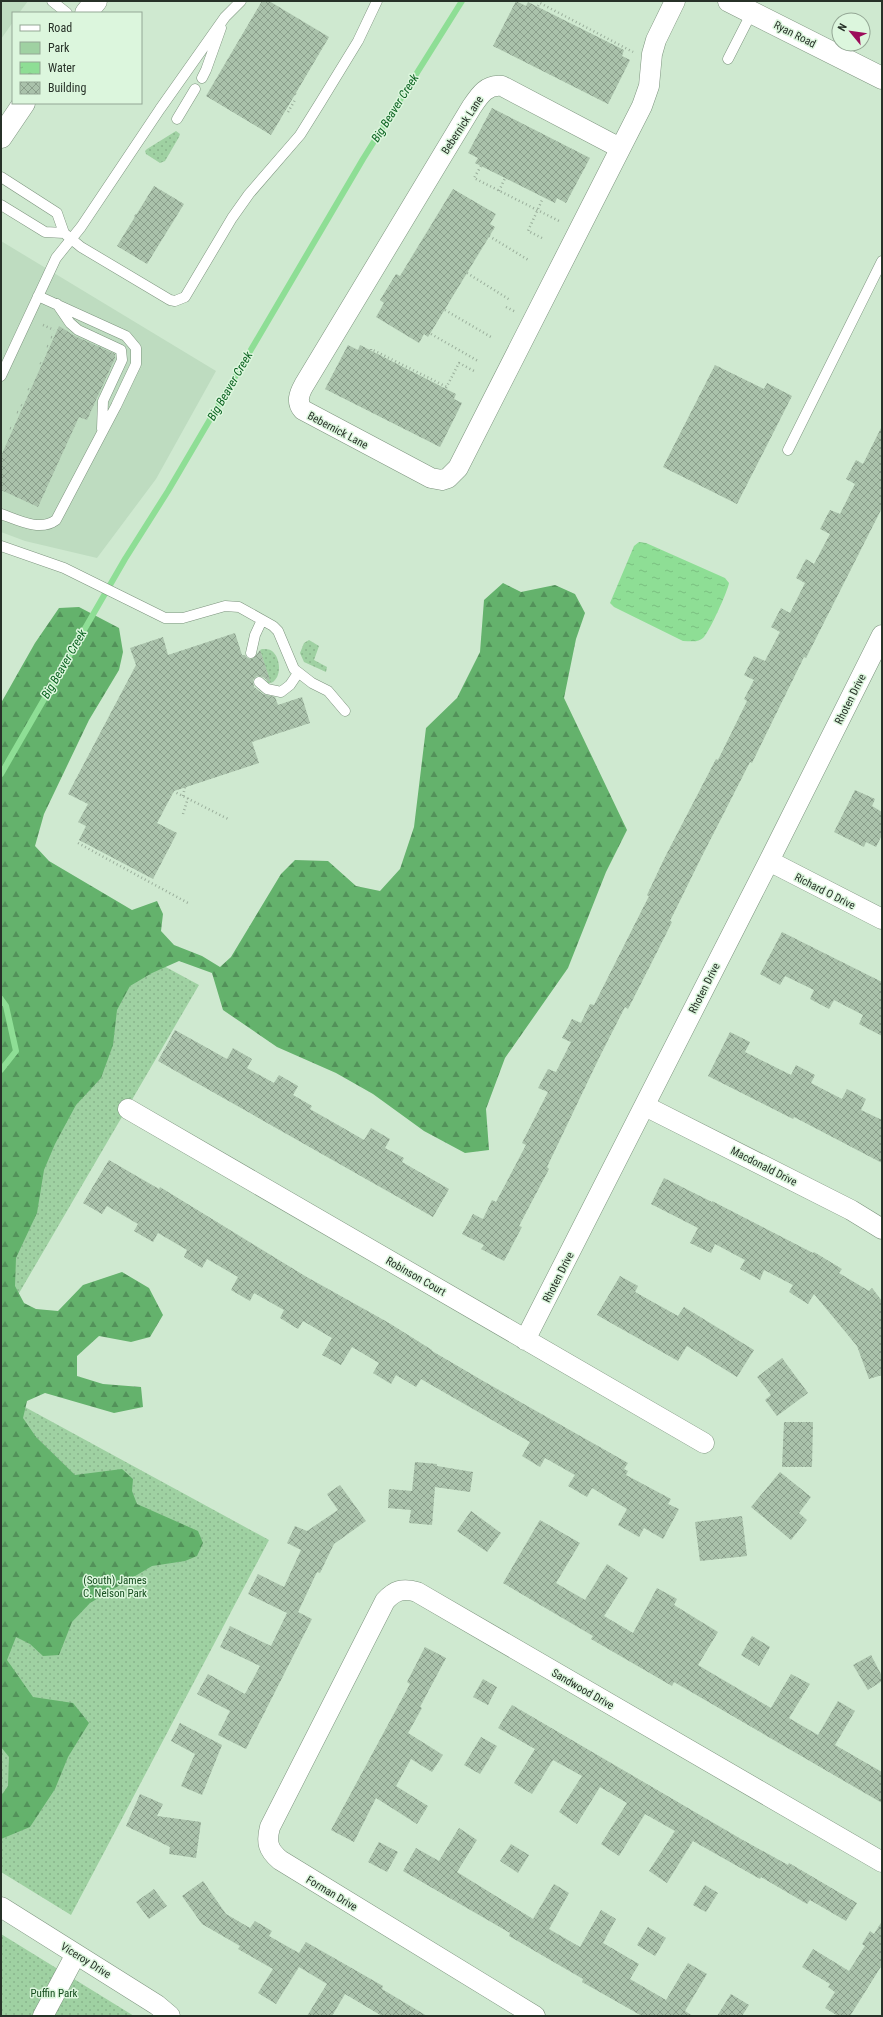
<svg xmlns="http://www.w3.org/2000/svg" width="883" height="2017" viewBox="0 0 883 2017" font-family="'Roboto Condensed',sans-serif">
	<defs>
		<pattern id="green-dots" width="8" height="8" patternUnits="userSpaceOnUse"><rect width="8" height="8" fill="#9fd1a2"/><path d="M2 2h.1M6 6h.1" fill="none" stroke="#89b48c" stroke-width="1.8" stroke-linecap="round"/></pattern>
		<pattern id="forest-firs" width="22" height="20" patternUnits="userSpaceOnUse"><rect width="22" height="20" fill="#64b26c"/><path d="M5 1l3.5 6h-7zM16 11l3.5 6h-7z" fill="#529159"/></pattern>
		<pattern id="water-ripples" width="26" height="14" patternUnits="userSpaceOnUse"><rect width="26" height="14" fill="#8ede95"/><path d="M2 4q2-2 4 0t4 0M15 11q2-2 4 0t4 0" fill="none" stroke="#7abf80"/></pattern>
		<pattern id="building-cross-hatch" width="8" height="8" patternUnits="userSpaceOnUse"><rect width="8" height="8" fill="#aac2ab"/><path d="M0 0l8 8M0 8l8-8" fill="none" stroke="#8a9e8b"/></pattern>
	</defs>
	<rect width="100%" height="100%" fill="#cfe9d0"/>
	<path fill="#bedcc0" d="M1,1h27l-9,12h-6v9l-12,17z
		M1,241l215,130 -60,108 -59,79 -72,-17 -24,-9z"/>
	<path fill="url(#green-dots)" d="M176,131l4,3 -1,3 -14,24 -5,2 -14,-9 -1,-3 2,-2z
		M309,640l10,6 -5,14 13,7 -1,5 -22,-10 -4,-9 4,-10z
		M262,649c4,0 7,0 10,2 9,7 10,27 -1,32h-3l-2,-4 3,-1 -9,-28z
		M1,878l198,107 -198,339z
		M1,1394l268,146 -198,375 -70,-43z
		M1,1934l133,82h-133z"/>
	<path fill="url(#forest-firs)" d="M503,583l18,9 34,-7 20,9 10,19 -9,26 -12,59 63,132 -21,42 -38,96 -63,90 -19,51 3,41 -24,3 -41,-22 -51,-37 -37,-21 -59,-26 -54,-37 -11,-37 -33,-12 -27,12 -22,13 -13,24 -4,35 -12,33 -25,27 -21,39 -11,26 -7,43 -21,45 -1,28 9,17 12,6 22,2 25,-26 39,-13 27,16 14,27 -13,22 -19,5 -32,-6 -22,20v20l26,8 38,3 2,20 -29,6 -69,-20 -18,8 -4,17 13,19 39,38 47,-6 11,10 -1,12 5,13 61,27 5,12 -6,13 -12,5 -33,5 -62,37 -18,19 -13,33 -16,1 -13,-12 -14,-7 -9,23 26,37 40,6 16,20 -21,34 -13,32 -25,38 -29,12v-43l7,-10 1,-29 -8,-10v-1044l34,-60 24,-35 20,-1 40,21 4,24 -4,18 -30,50 -45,94 -9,32 14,15 83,49 25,-9 6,13 -2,17 13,14 28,11 18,11 11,-10 50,-83 14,-14 33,1 28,25 24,5 20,-22 14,-42 12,-99 31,-30 23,-46 4,-52z"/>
	<path fill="url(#water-ripples)" d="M639,542l7,1 79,35 4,5c-2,10 -19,47 -25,54 -6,6 -13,4 -21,4l-69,-34 -4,-4 24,-57z"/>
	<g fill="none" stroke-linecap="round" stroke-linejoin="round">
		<path stroke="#8ede95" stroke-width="6" d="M1,774l124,-215 43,-68 195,-332 99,-158
			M1,999l5,7 10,45 -15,19"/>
	</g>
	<path fill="url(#building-cross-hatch)" d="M262,1h7l60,36 -58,98 -65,-39z
		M516,1l10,5 2,-4 96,48 -2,6 8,4 -22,44 -115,-58z
		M492,108l98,50 -24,45 -9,-5 -2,5 -80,-40 3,-5 -10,-5z
		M154,186l30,18 -37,60 -30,-18z
		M453,189l43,25 -6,10 5,3 -67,110 -4,-3 -5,9 -43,-26 8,-14 -4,-3 16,-26 4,2z
		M59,326l16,10 40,18v4l-28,62 -8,-3 -41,90 -37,-17v-34z
		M348,345l10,5 2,-5 96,49 -2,5 8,4 -22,44 -115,-58z
		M715,365l49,24 3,-6 25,13 -55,108 -74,-37z
		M882,426v82l-76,150 -2,-1 -52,106 -2,-1 -50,98 -30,61 2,1 -19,38 -25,49 -3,-2 -25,49 -53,111 2,2 -30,57 3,1 -18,34 -23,-12 3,-4 -22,-11 11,-20 10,5 9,-19 4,2 30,-57 -4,-2 26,-51 -10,-4 10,-19 8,3 15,-30 -9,-4 10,-19 9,4 9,-19 4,1 55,-109 -2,-1 18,-38 51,-98 2,1 29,-59 -3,-2 10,-19 -10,-5 10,-19 11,5 15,-29 -9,-5 10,-19 9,5 15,-30 -9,-5 10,-19 8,5 16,-30 -10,-5 10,-19 10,4 15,-30 -9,-5 10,-19 7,4z
		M235,633l7,22h3l2,3 6,1 7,-9 11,33 -8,-6 -6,-1 -4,4 1,7 9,7 12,3 3,8 24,-8 8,26 -58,19 7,21 -85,28 -17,32 20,10 -24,46 -74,-39 7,-14 -8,-4 10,-18 -20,-10 68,-129 -6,-17 33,-11 5,18z
		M855,790l20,9 -3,7 10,6v23l-6,12 -10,-5 -2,5 -30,-15z
		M782,932l100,50v54l-23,-12 4,-9 -29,-15 -5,9 -19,-10 4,-9 -29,-14 -5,9 -20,-11z
		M175,1030l52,29 6,-11 19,11 -5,9 27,15 5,-8 19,11 -5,9 19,11 -2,3 54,31 7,-12 19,11 -5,9 19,10 -2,4 47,27 -16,28 -275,-156z
		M730,1032l20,10 -5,10 46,23 5,-10 19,10 -4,8 31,16 5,-10 19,10 -5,11 21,10v43l-88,-46 -1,2 -85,-43z
		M109,1160l50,29 1,-2 145,89 84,47 43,27v1l53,31 143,81 -4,6 4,2 -2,4 45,24 -3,5 11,5 -16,30 -19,-11 -5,9 -21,-12 9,-16 -35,-21 -5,9 -19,-11 7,-11 -30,-17 -5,9 -18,-11 8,-14 -50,-29 -59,-34 -5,8 -20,-12 -5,9 -18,-11 6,-10 -27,-16 -11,18 -19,-10 10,-17 -29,-17 -5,8 -18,-11 4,-8 -30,-17 -4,8 -19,-11 7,-13 -31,-18 -5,9 -18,-11 3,-7 -29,-17 -5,9 -19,-11 4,-7 -31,-18 -5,8 -19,-11z
		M664,1178l48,24v-1l101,52 1,-1 28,17 -3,4 30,18 3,-3 10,13v74l-13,4 -12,-33 -43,-52 -6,10 -19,-12 4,-7 -29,-15 -4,10 -20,-11 5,-9 -30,-16 -4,9 -21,-10 8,-15 -47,-24z
		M620,1276l18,10 -3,6 43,24 6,-9 70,43 -17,27 -50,-31 -9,15 -81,-46z
		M782,1358l26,35 -31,23 -12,-16 6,-5 -14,-18z
		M784,1422h29l-1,45h-30z
		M415,1462l22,2v2l36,6 -3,20 -35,-5 -3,38 -23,-2 2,-13 -23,-2 1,-19 23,2z
		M780,1472l31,25 -12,16 8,7 -16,20 -40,-33z
		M340,1485l26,36 -32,23 -14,29 -3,-1 -19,40 14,7 -66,130 -28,-14 12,-24 -33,-17 11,-20 37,20 15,-28 -40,-19 10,-21 41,20 16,-33 -39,-19 10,-20 26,13 17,-37 -14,-7 8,-17 12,5 31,-21 -11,-16z
		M471,1511l30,22 -14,19 -30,-21z
		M742,1516l5,40 -47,5 -5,-39z
		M540,1520l40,23 -24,40 29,17 22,-36 21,14 -24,38 29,17 24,-45 20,11 -3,6 44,27 -20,33 73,43 20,-34 19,10 -21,34 29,17 20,-34 17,10 -20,34 47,27v31l-208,-121 -2,4 -81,-47 2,-3 -90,-53z
		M752,1636l18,11 -11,19 -18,-11z
		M425,1647l21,11 -26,49 2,1 -14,25 35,22 -11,17 -21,-13 -15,27 32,20 -11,18 -41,-26 -22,44 -23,-12 79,-146 -3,-2z
		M871,1655l11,21v5l-14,9 -15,-25z
		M483,1679l14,8 -9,18 -15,-8z
		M512,1705l229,134 47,26 1,-2 68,40 -11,18 -36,-21 -3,4 -46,-27 -1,2 -67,-38 -26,42 -18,-12 26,-40 -30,-17 -26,42 -18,-12 26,-41 -27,-16 -23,37 -18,-12 23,-36 -29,-16 -21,34 -18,-11 21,-34 -37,-21z
		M180,1723l42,22 -20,50 -21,-9 14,-32 -24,-13z
		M481,1737l16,9 -17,28 -16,-9z
		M140,1794l23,10 -6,12 44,6 -5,36 -27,-4 1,-7 -44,-21z
		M459,1828l18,12 -20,32 76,47 21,-35 15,9 -20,36 31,18 21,-37 15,9 -13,24 36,21 -9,15 36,21 22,-37 19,11 -22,37 8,5h-51l-60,-34 1,-3 -74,-43 1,-3 -107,-62 13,-23 23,13z
		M379,1842l19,10 -11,20 -19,-10z
		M511,1844l18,11 -11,18 -18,-12z
		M203,1881l23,33 24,14 5,-7 17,10 -3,5 30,17 7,-11 77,44 -1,3 45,27h-45l-37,-22 -13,22h-25l20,-32 -28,-17 -23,37 -18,-11 15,-24 -35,-20 2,-3 -38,-22 -20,-28z
		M705,1885l13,8 -12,19 -13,-7z
		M154,1889l13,17 -18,13 -13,-17z
		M882,1921v44l-32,51h-12l-13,-8 10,-16 -7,-5 2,-3 -28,-17 11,-18 36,22 16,-25 -3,-2 8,-13 4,3z
		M648,1927l18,11 -11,18 -18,-11z
		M731,1994l18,11 -7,11h-25z"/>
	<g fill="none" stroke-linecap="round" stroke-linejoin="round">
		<g stroke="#7d947e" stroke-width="11">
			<path id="service" d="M52,1l15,12
				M728,59l24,-47
				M202,78l4,-8 15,-42
				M177,119l18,-30
				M1,177l56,36 7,20 17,14 89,53 5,1 10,-4 47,-79 17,-24 51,-59 20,-32 38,-62 19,-40
				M1,205l44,27 19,1
				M57,304l13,19 8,7 43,20 1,10 -19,41 -1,28
				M1,376l55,-118 25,-31 79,-118 65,-92 16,-16
				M788,450l94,-189
				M1,514c17,6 39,18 55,6l60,-114 20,-42v-16l-10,-12 -88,-40
				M1,546l63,22 101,50h18l42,-12 14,1 34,19 5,5 16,38 18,14 16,8 17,20
				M251,653l4,-18 7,-15
				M259,682l8,7 14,3 9,-7 8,-12"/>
		</g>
		<g stroke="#7d947e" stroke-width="21">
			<path id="minor" d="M620,148l-118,-62c-16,-2 -23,10 -31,22l-167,277c-5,9 -8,17 -1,25l128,68 11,2 6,-2 10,-10 184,-362 7,-20 3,-32 4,-14 19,-39
				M769,861l113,58
				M645,1106l206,104 31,19
				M128,1109l576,334
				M525,1340l244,-479 113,-226
				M1,1907l156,98 13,11
				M43,2016l33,-62
				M535,2016l-255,-156c-12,-10 -14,-18 -10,-33l115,-226c10,-11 18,-13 32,-9l465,270"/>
		</g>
		<g stroke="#7d947e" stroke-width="23">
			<path id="secondary" d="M729,1l153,77
				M86,13l10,-12
				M1,137l23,-34"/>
		</g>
		<path stroke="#9aae9b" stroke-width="2.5" stroke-dasharray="1 3" stroke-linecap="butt" d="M538,6l2,-3 93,49
			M295,94l2,2
			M288,112l7,-12
			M481,166l-7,12 87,44
			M499,191l6,-13
			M135,215l1,1
			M489,236l41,25
			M542,238l-14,-7 15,-33
			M467,273l43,27
			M506,307l10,5
			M445,310l46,27
			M43,325l11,5
			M431,334l47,27
			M51,337l3,1
			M47,346l3,1
			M371,350v-1l76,38
			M40,363l2,1
			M446,388l13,-25 15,8
			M28,389l2,1
			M21,405l2,1
			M17,412l3,1
			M10,428l3,1
			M1,452h1
			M173,791l57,29
			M183,796l2,-9
			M183,814l5,-16
			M78,843l110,60"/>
		<use href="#service" stroke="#fff" stroke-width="10"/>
		<use href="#minor" stroke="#fff" stroke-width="20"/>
		<use href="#secondary" stroke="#fff" stroke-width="22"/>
	</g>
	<g text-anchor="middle" stroke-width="3" stroke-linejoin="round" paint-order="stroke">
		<g font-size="11" fill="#273128" stroke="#dcf6dd">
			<text transform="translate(795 34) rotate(27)" y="4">Ryan Road</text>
			<text transform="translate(462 125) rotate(-57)" y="4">Bebernick Lane</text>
			<text transform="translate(338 430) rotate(28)" y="4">Bebernick Lane</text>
			<text transform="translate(850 699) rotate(-63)" y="4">Rhoten Drive</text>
			<text transform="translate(825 891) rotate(27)" y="4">Richard O Drive</text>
			<text transform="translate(704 988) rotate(-63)" y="4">Rhoten Drive</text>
			<text transform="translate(764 1166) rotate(27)" y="4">Macdonald Drive</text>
			<text transform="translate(416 1276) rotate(30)" y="4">Robinson Court</text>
			<text transform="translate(558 1277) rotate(-63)" y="4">Rhoten Drive</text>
			<text transform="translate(583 1689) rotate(30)" y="4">Sandwood Drive</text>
			<text transform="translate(332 1893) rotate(31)" y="4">Forman Drive</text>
			<text transform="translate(86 1960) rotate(32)" y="4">Viceroy Drive</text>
		</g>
		<g font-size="11" fill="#154d1e" stroke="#dcf6dd">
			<text x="115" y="1584">(South) James<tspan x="115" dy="13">C. Nelson Park</tspan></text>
			<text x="54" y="1997">Puffin Park</text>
		</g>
		<g font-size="12" font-style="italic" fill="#0d6422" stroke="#dcf6dd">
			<text transform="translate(395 108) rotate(-58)" y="4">Big Beaver Creek</text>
			<text transform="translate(230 386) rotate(-60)" y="4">Big Beaver Creek</text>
			<text transform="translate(64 664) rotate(-60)" y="4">Big Beaver Creek</text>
		</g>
	</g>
	<rect width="883" height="2017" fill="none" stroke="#273128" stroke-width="4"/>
	<rect x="12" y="12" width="130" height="92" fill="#dcf6dd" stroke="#94a795"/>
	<rect x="20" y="25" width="20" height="6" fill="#ffffff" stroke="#94a795"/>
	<text x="48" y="32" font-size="12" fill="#273128">Road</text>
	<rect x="20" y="42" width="20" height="12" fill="#9fd1a2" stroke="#94a795"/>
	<text x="48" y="52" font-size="12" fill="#273128">Park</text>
	<rect x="20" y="62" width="20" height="12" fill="url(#water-ripples)" stroke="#94a795"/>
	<text x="48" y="72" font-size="12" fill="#273128">Water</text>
	<rect x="20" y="82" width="20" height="12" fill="url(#building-cross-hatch)" stroke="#94a795"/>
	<text x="48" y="92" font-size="12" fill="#273128">Building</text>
	<g transform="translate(851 32) rotate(299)"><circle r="19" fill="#dcf6dd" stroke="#94a795"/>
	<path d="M0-3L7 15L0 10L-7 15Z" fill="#9c0c5a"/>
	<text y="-6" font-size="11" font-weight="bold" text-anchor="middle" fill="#273128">N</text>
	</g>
</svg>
